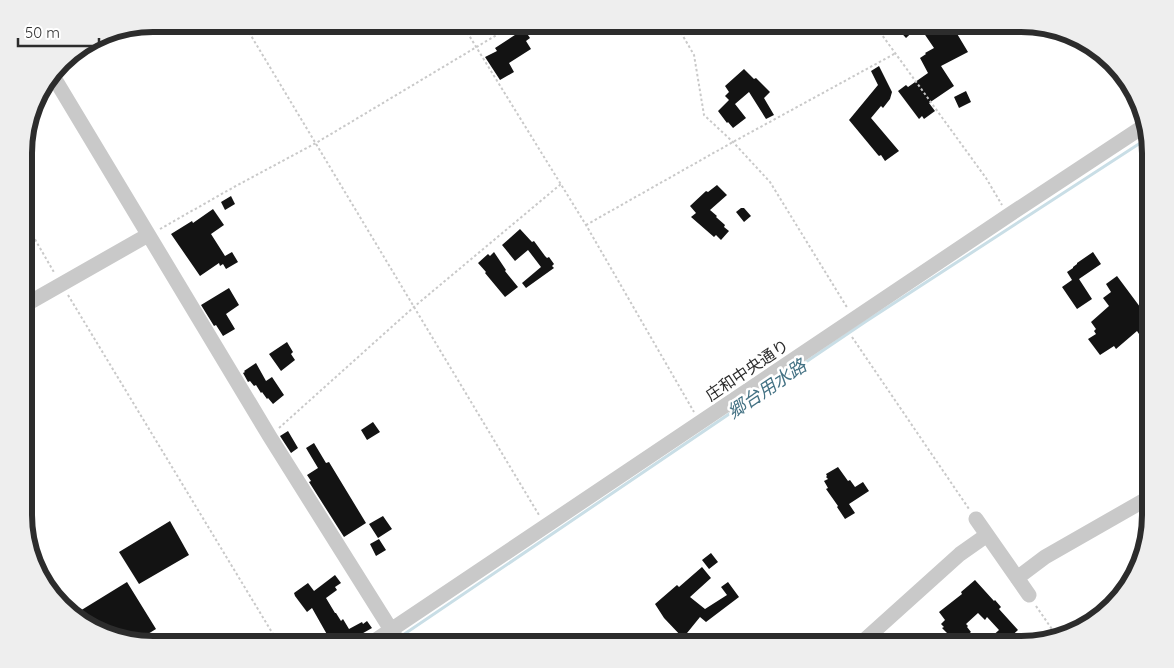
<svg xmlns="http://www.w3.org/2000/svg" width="1174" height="668" viewBox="0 0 1174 668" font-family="Quicksand,'Noto Sans JP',sans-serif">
	<rect width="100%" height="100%" fill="#fff"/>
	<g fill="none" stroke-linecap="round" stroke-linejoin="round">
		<path stroke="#c9dee6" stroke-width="3" d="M400,637l465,-315 283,-184"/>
	</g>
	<path fill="#131313" d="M893,24h47l5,8 8,-5 15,25 -27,14 13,20 -25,17 6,8 -11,8 -2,-3 -3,3 -21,-28 8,-6 2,2 20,-14 -8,-15 6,-4 -1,-1 9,-5 -15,-22 -13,12z
		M524,29l6,9 -4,3 5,8 -22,14 5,9 -14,8 -15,-23 12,-6 -2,-3z
		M879,66l13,26 -2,7 -7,9 -2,-2 -10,12 28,33 -14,10 -4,-6 -2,1 -1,-1 -29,-35 29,-35 -7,-14z
		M744,69l10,10 2,-1 14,14 -6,6 10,17 -8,4 -17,-27 -14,12 11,14 -13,10 -5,-6 -1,1 -9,-12 11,-11 -4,-4 4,-4 -4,-6z
		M966,91l5,11 -12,6 -5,-11z
		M717,185l10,10 -17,15 7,6 -1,1 9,8 -1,2 5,4 -8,9 -5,-5 -2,2 -23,-20 5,-4 -6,-7 16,-15 2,1z
		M231,196l4,8 -10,6 -4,-8z
		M741,208h3l7,8 -7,6 -8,-10z
		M213,209l11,16 -13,9 14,22 7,-4 6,10 -12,7 -3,-5 -3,2 -1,-3 -19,13 -29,-42 21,-13 1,2z
		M520,229l12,13 2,-1 11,15 2,2 2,-1 5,7 -2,2 2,2 -28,20 -4,-5 19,-16 -13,-17 -13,11 -13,-16z
		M494,252l12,18 -1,1 13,16 -13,10 -20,-24 1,-1 -8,-9 10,-9 2,2z
		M1093,252l8,12 -22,15 13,20 -15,10 -15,-22 10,-7 -5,-8 6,-4v-1l4,-3v-1z
		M1117,276l29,39 4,-4v25l-7,4 -6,-9 -21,18 -2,-3 -14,9 -12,-16 8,-5 -2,-3 2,-2 -5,-7 18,-16 -6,-8 8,-6 -5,-8z
		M229,288l10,17 -13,9 9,15 -12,7 -7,-11 -2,1 -13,-21z
		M287,342l6,10 -2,2 4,6 -14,11 -12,-17z
		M256,363l10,18 6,-4 12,18 -11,9 -5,-6 -1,1 -5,-7 -1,1 -5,-8 -2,1 -4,-5 -2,1 -5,-9 2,-1 -1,-1z
		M373,422l7,10 -13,8 -6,-10z
		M288,431l10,17 -7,5 -11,-17z
		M314,443l12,20 3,-1 37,61 -22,14 -35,-55 2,-1 -4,-6 11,-7 -12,-20z
		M838,467l10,14 2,-1 5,7 8,-5 6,9 -20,13 6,9 -10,6 -8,-12 1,-1 -12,-17 2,-1 -4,-7 4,-2 -2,-2 1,-1 -1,-2z
		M383,516l9,13 -14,9 -9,-14z
		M170,521l19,34 -50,29 -20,-32z
		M379,539l7,11 -10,6 -6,-12z
		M711,553l7,9 -9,7 -7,-9z
		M702,567l9,11 -21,19 15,12 22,-14 -6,-8 7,-5 11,15 -33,25 -6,-5 -17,21 -19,-20 -9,-14 22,-19 2,2z
		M335,575l6,8 -6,4 2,3 -11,8 9,15h1l5,8 2,-2 6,10 13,-7 1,2 4,-3 5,7 -28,16h-25l10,-6 -17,-30 -5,4 -12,-16 -1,-3 14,-10 6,8z
		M975,580l19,21 1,-1 6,7 -2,2 19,21 -13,12 -2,-2 -5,4h-3l-5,-6 9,-8 -12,-13 -2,3 -7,-7 -12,11 2,2 -1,1 4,5 -14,12h-2l-5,-6 1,-1 -9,-9 2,-1 -3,-3 4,-4 -6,-8 23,-18 -1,-2z
		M127,582l29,47 -18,11 -49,-13 -14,-13z"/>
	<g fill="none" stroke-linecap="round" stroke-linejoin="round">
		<path stroke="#c9c9c9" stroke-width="2" stroke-dasharray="2.5 2.5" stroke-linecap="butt" d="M244,24l295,491
			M462,24l124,201 108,187
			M676,24l18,31 10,60 29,27 37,40 78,127
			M874,24l112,154 16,27
			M25,222l30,52
			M586,225l147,-83 163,-89
			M160,229l74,-42 82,-44 199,-119
			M68,295l211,349
			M852,337l117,172
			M279,428l136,-122 146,-122
			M1036,606l20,29"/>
		<path stroke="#c9c9c9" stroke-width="15" d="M53,76l217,361 130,207
			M25,305l123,-70
			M976,519l53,76
			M1017,578l28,-21 105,-60
			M370,644l639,-429 135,-89
			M860,644l100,-90 27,-19"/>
	</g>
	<g text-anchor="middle" stroke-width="5" stroke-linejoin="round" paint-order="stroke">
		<g font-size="16" fill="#2c2c2c" stroke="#fff">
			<text transform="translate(747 370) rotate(-34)" y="6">庄和中央通り</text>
		</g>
		<g font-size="18" font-style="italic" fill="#447284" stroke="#fff">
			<text transform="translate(767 389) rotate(-34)" y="6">郷台用水路</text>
		</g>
	</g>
	<path d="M0 0H1174V668H0ZM153 32H1021A121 121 0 0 1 1142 153V515A121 121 0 0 1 1021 636H153A121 121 0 0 1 32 515V153A121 121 0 0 1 153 32Z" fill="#eee" fill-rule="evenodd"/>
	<path fill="none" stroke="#2c2c2c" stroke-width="6" d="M153 32H1021A121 121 0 0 1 1142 153V515A121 121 0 0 1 1021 636H153A121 121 0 0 1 32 515V153A121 121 0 0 1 153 32Z"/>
	<path d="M18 38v8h81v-8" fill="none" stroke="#2c2c2c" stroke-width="2.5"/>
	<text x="25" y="38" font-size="15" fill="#2c2c2c" stroke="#ffffff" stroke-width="4" paint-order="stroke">50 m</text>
</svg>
